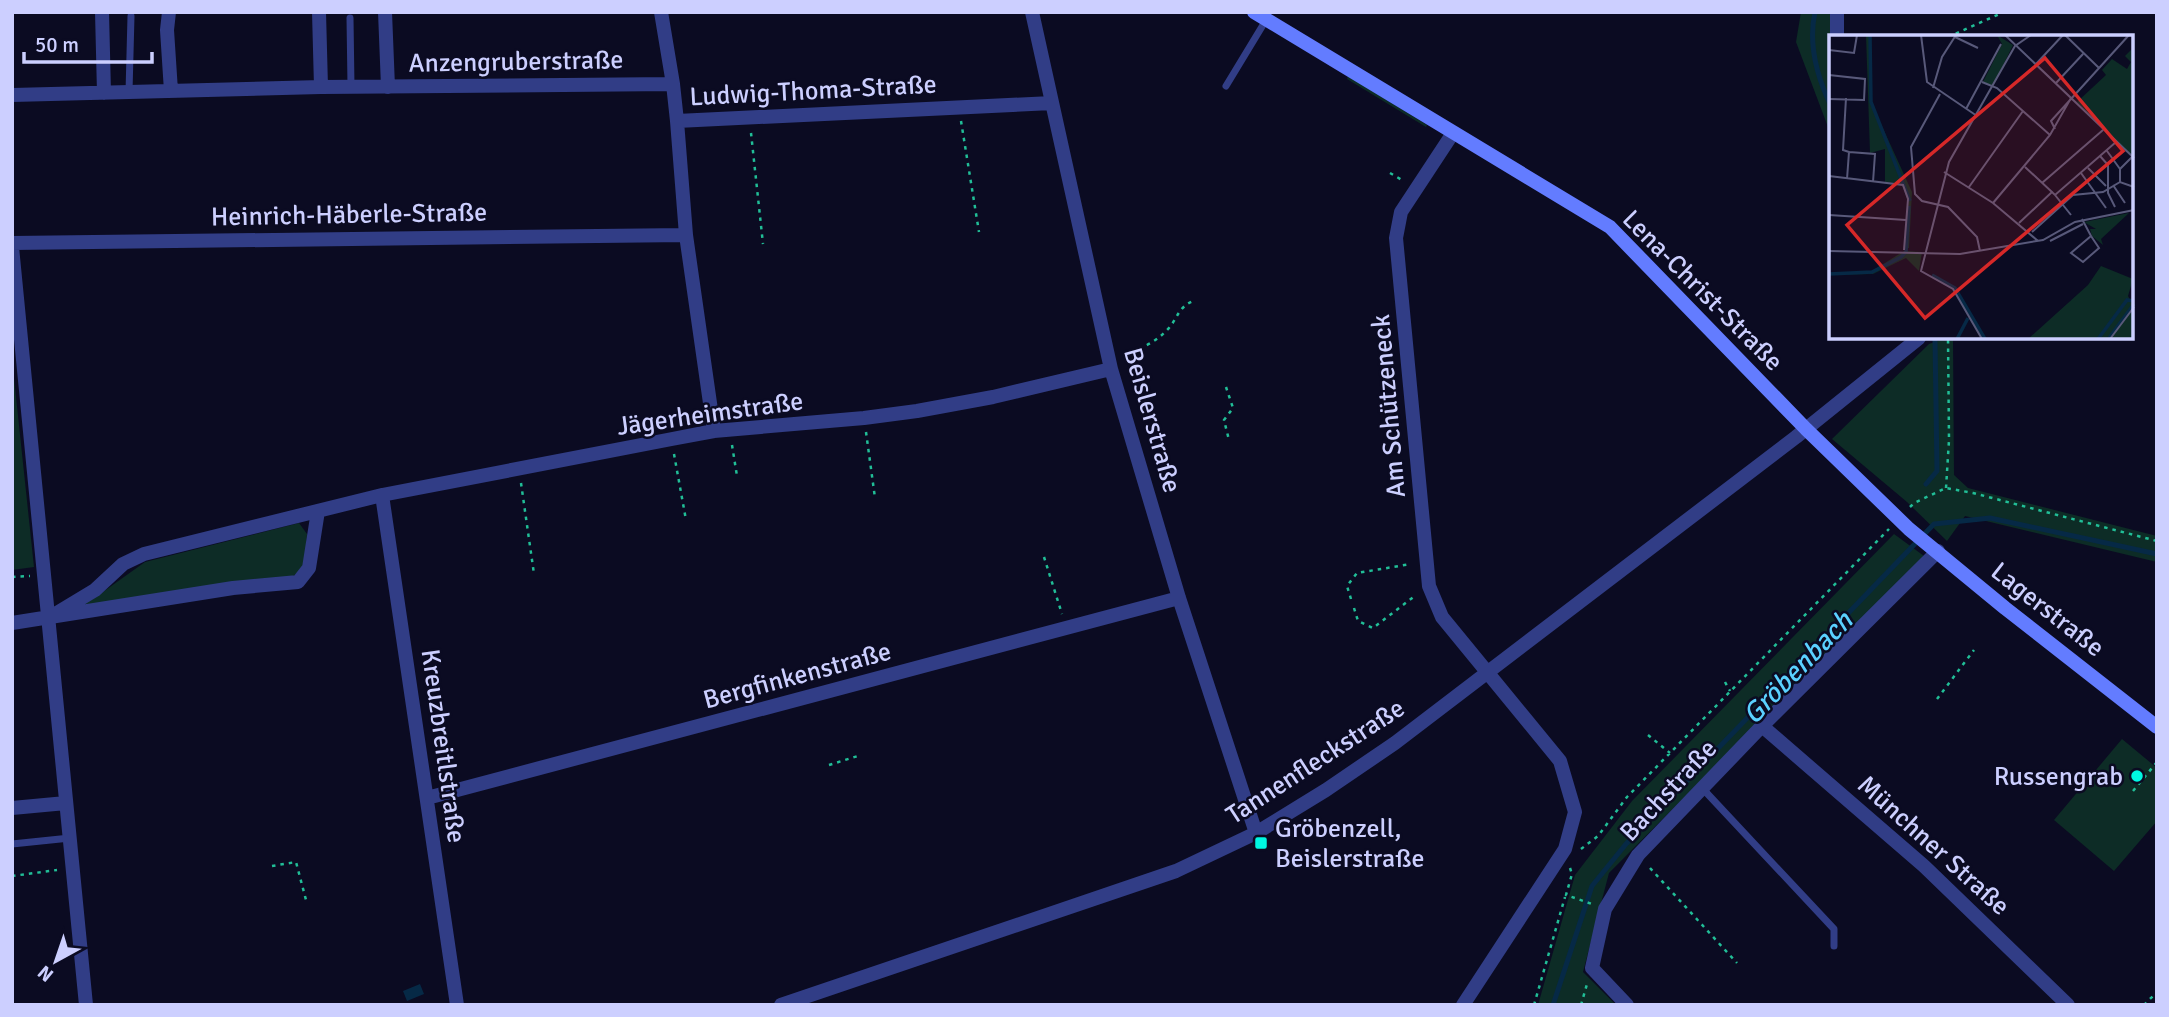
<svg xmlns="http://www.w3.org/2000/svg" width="2169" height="1017" viewBox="0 0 2169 1017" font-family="Signika,sans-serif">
	<rect width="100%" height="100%" fill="#0b0b22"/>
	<path fill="#0d2c26" d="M1801,12h29l1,123 -35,-93z
		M1348,76l79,49 -1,2 -79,-48z
		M1946,338h7l1,137 14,13 189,48v26l-192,-46 -18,25 -40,-39 -75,-63 97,-95z
		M12,359l22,208 -22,3z
		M299,523l8,11 -2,32 -15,13 -232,36 35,-16 52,-37z
		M1894,534l30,22 -315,317 -26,99 33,33h-78l37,-130 57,-74z
		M2122,739l35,29v53l-43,50 -60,-51z"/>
	<path fill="#062946" d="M420,984l4,10 -17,7 -4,-10z"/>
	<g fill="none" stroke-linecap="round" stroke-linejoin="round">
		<path stroke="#062946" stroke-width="5" d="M1815,12c-7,32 2,65 16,94
			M1926,484l11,-13 -2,-132
			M1553,1005l39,-119 34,-42 308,-320 56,-6 167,36"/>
		<path stroke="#21be97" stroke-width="2.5" stroke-dasharray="3.5 5" stroke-linecap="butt" d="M1948,37l56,-25
			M961,121l18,111
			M751,133l12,111
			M1390,173l12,7
			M1123,354c17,-5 32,-11 44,-24 11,-11 10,-22 26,-29
			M1226,387l7,21 -9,12 5,20
			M866,432l9,66
			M732,445l5,31
			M674,454l12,66
			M521,483l13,91
			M1946,488l3,-48 -1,-102
			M1910,507l4,-4 32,-15 27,5 184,48
			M1044,557l18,57
			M12,577l18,-1
			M1351,599l-4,-13 10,-13 54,-9
			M1354,608l4,13 15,7 43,-33
			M1725,682l5,9
			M1937,699l37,-49
			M1648,735l22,18
			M829,765l32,-10
			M2133,791l24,-29
			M1581,849l17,-13 29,-39 262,-268
			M272,866l24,-4 10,38
			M1570,868l2,6 -6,21 26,9
			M1650,868l87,95
			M12,876l45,-6
			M1534,1005l31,-108
			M1581,1005l6,-21
			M2144,1005l13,-13"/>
		<path stroke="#313d86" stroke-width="7" d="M350,18l1,68
			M1226,86l40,-66
			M129,92l2,-76
			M1703,789l131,140v17
			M12,844l58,-6"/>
		<path stroke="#313d86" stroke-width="14" d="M102,12l2,81
			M169,12l-2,18 4,61
			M319,12l2,75
			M385,12l3,75
			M661,12l12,72
			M1032,12l79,357 68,229 77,235
			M1837,12v25
			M12,95l309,-8 352,-3 4,37
			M1453,133l-52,79 -5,26 33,348 13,31 118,144 15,51 -10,37 -102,156
			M12,243l674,-8
			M12,247l74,758
			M714,431l-28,-196 -9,-114 375,-18
			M382,495l75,510
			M47,619l48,-29 28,-26 21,-10 238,-59 290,-56 42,-8 150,-13 53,-7 76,-14 118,-28
			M12,623l221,-35 65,-6 11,-14 9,-57
			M1762,726l162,140 144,139
			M427,798l752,-200
			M12,808l54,-5
			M781,1005l395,-134 80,-38 70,-43 69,-47 401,-306 123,-99
			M1627,1005l-35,-37 13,-59 33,-54 124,-129 176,-175"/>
		<path stroke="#637cff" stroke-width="14" d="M1254,12l356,215 196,202 103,100 96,79 152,119"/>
	</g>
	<g fill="#00f7e2" stroke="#0b0b22" stroke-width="2.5">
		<circle cx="2137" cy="776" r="7"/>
		<rect x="1254" y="836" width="14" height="14" rx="3.5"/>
	</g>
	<g text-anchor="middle" stroke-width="5" stroke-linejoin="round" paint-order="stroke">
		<g font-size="26" fill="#cccfff" stroke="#0b0b22">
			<text transform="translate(516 61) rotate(-1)" y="9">Anzengruberstraße</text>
			<text transform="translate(813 90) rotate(-3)" y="9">Ludwig-Thoma-Straße</text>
			<text transform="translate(349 214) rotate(-1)" y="9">Heinrich-Häberle-Straße</text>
			<text transform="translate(1703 290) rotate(45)" y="9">Lena-Christ-Straße</text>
			<text transform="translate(1388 406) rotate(-95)" y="9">Am Schützeneck</text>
			<text transform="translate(710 413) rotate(-8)" y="9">Jägerheimstraße</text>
			<text transform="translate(1153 420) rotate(74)" y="9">Beislerstraße</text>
			<text transform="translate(2048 609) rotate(38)" y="9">Lagerstraße</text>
			<text transform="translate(797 675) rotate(-15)" y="9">Bergfinkenstraße</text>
			<text transform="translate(444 746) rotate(82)" y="9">Kreuzbreitlstraße</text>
			<text transform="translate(1315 761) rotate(-33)" y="9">Tannenfleckstraße</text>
			<text transform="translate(1668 790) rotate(-47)" y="9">Bachstraße</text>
			<text transform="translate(1934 845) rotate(42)" y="9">Münchner Straße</text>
		</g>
		<g font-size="26" fill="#cccfff" stroke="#0b0b22" text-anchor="end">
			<text x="2123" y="785">Russengrab</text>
			<text x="1275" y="837" text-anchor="start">Gröbenzell,<tspan x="1275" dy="30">Beislerstraße</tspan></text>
		</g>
		<g font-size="28" font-style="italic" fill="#5ad1ff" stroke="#0b0b22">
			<text transform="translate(1797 667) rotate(-46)" y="10">Gröbenbach</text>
		</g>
	</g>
	<g transform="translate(1829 35)">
		<rect width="304" height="304" fill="#0b0b22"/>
		<path d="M37,0h4l1,67 41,90 -3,56h-4l4,-53 -5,-11 -19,-2v-33l-15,4zM168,0l16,10 -20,41 -10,-4 19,-38zM304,13v109l-56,-55 29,-27 -4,-5 10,-11 15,10 4,-7 -6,-6zM300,178l-28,26 2,6 -11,-9 -2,-7h6l-12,-7zM75,216l18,1 -3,19 -13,-13 -33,16 -44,1 43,-4zM272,231l32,13 -5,17 5,9 -24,34h-81l60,-54zM304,272v32h-22l8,-17z" fill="#0d2c26"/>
		<path fill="none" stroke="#062946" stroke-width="3.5" d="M41,0l1,67 39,99M0,239l43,-2 29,-15 5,-5 3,-46M103,240l23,13 30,51M280,303l25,-34M128,304l11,-21M269,304l29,-39 7,1"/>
		<path fill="none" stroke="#58597a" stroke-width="2" d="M92,0l6,47 50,34M176,0l129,123M236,0l34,33M126,2l23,11M0,15l25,3 3,-18M207,29l27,-29M0,40l36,4 -1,21 -35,-1M153,47l15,6 53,47M227,48l27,-29M104,53l9,-31 14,-22M111,59l-29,53 4,47 7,7 26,6 29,30 3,14M17,63l-3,52 6,2 -2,27M137,74l35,-65M226,94l-4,-8 78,-86M278,116l13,18M20,117l26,2 -2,28M271,121l8,9v28l7,14M259,133l18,18M115,137l49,31 45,38M252,138l25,35M0,141l74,9 5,14 -4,51M291,147v-13l12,-12M213,148l61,-53M284,150l12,18M140,152l54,-76M223,157l3,3 61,-53M226,160l16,20M164,168l57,-68 21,-37M0,180l77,5M253,184l9,17 -20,17 12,9 16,-14 -8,-12M190,188l33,-31 -27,-25M203,197l41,-37 30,-3 17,-10 14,5M221,206l33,-17M0,216l131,3 83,-14 32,-18 59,-12M153,304l-29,-50 -32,-18 28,-109 66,-116 16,-11M281,304l24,-32"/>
		<path fill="#d62828" fill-opacity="0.15" stroke="#d62828" stroke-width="3.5" d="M216,23l78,93 -198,167 -78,-93z"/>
		<rect width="304" height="304" fill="none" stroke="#cccfff" stroke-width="3.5"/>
	</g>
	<rect width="2169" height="1017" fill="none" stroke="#cccfff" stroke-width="28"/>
	<g transform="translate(56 961) rotate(220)" stroke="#0b0b22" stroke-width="5" paint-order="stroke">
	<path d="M0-5L12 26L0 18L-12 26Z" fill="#cccfff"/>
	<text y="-10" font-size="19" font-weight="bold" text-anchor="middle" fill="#cccfff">N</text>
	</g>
	<path d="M24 52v10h128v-10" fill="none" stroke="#cccfff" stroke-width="3.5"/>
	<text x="35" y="52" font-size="21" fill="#cccfff" stroke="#0b0b22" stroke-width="5" paint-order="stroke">50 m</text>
</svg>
